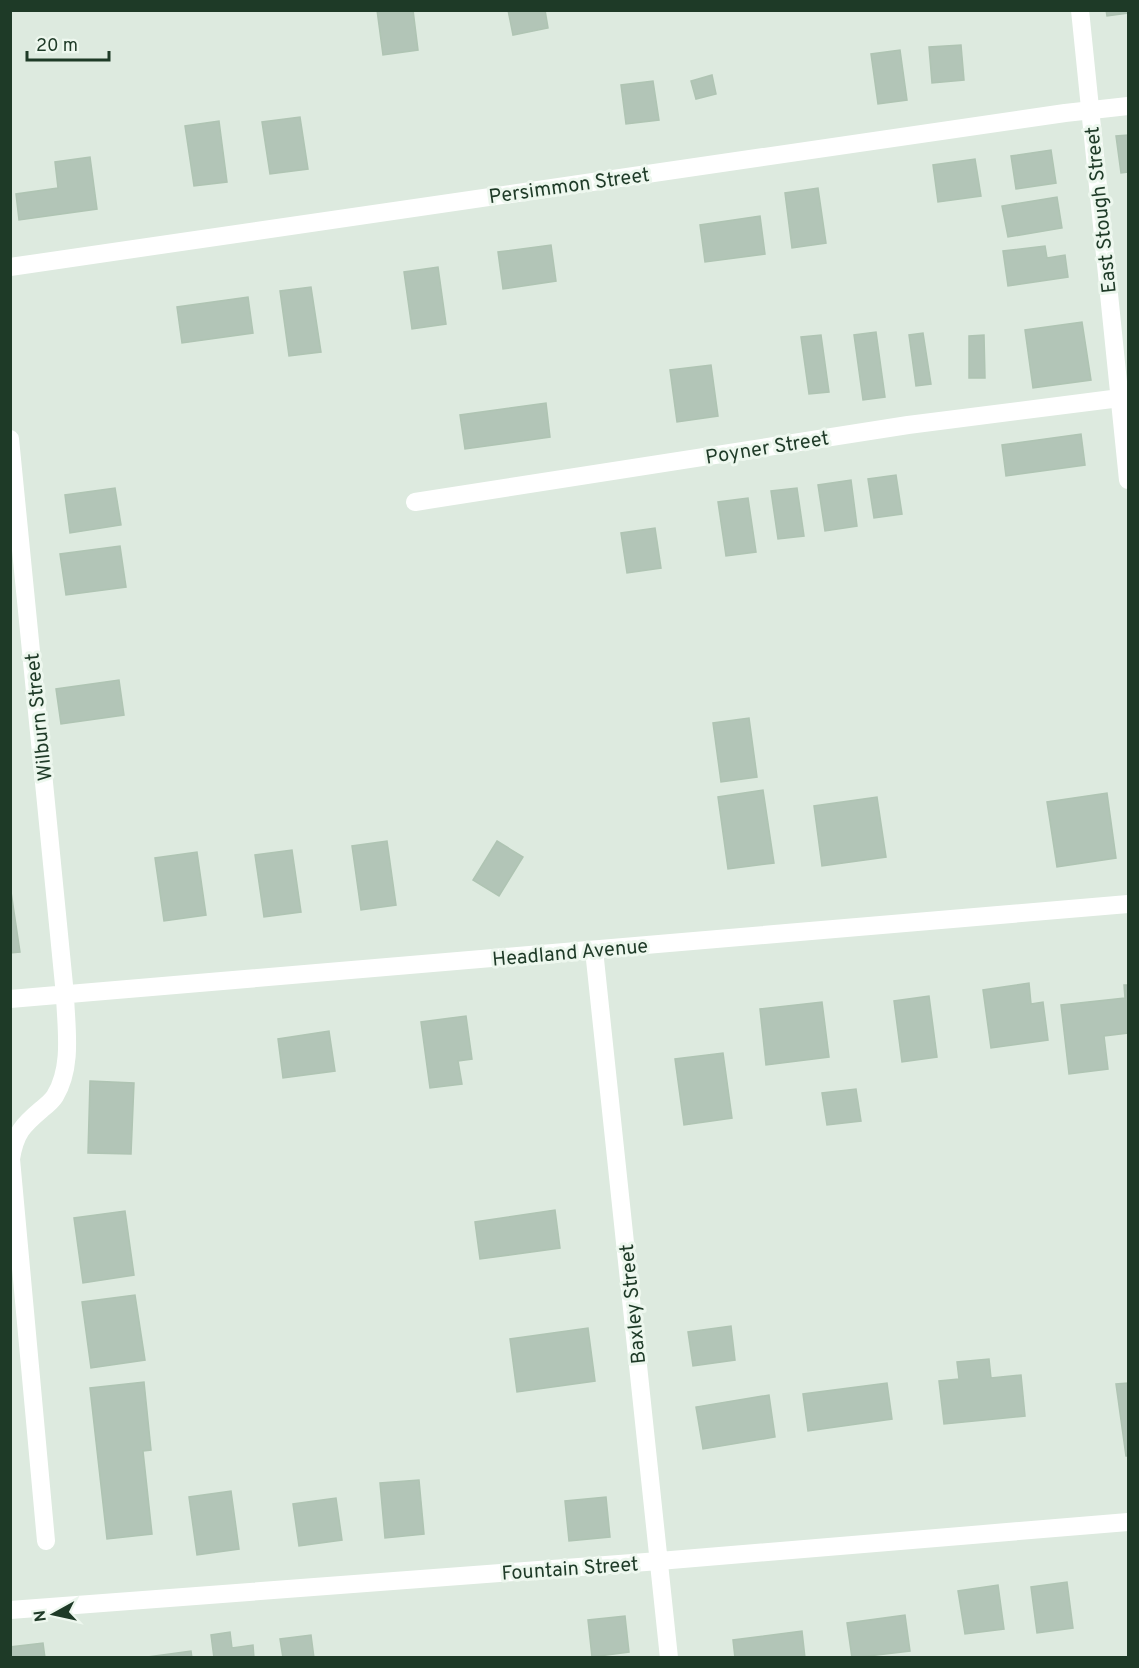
<svg xmlns="http://www.w3.org/2000/svg" width="1139" height="1668" viewBox="0 0 1139 1668" font-family="Overpass,sans-serif">
	<rect width="100%" height="100%" fill="#ddeadf"/>
	<path fill="#b2c5b7" stroke="#afc4b3" stroke-width="1.5" d="M377,10h36l5,40 -35,5z
		M508,10h37l3,18 -35,7z
		M1106,10h22v3l-21,3z
		M961,45l3,35 -32,3 -3,-36z
		M900,50l7,50 -29,4 -7,-50z
		M712,75l4,19 -20,5 -5,-18z
		M653,81l6,39 -33,4 -5,-39z
		M300,117l8,52 -38,5 -8,-52z
		M219,121l8,61 -33,4 -9,-60z
		M1128,135v37l-7,1 -5,-37z
		M1051,150l5,33 -40,6 -5,-33z
		M90,157l7,52 -78,11 -3,-26 42,-6 -3,-26z
		M975,159l6,37 -43,6 -5,-37z
		M818,188l8,55 -34,5 -7,-55z
		M1057,197l5,31 -54,9 -6,-31z
		M760,216l5,38 -60,8 -5,-37z
		M551,245l5,36 -53,8 -5,-37z
		M1045,246l2,12 18,-3 3,22 -60,9 -5,-35z
		M438,267l8,57 -34,5 -8,-57z
		M311,287l10,65 -32,4 -9,-65z
		M248,297l5,36 -71,10 -5,-36z
		M1082,322l9,58 -58,8 -8,-58z
		M876,332l9,65 -22,3 -9,-65z
		M923,333l8,51 -15,2 -7,-51z
		M821,335l8,57 -20,2 -8,-57z
		M984,335l1,43h-16v-42z
		M711,365l7,51 -41,6 -7,-52z
		M546,403l4,34 -85,12 -5,-34z
		M1081,434l4,31 -79,11 -4,-31z
		M896,475l6,39 -28,4 -6,-39z
		M851,480l6,46 -32,5 -7,-46z
		M115,488l6,37 -51,8 -5,-38z
		M797,488l7,48 -26,3 -7,-48z
		M748,498l8,54 -30,4 -8,-54z
		M655,528l6,40 -34,5 -6,-40z
		M120,546l6,41 -60,8 -6,-41z
		M119,680l5,35 -63,9 -5,-35z
		M749,718l8,59 -36,5 -8,-59z
		M763,790l11,73 -46,6 -10,-72z
		M1107,793l9,65 -59,9 -10,-65z
		M877,797l9,60 -64,9 -8,-60z
		M387,841l9,64 -35,5 -9,-64z
		M497,841l26,16 -24,39 -26,-16z
		M292,850l9,62 -37,5 -9,-62z
		M197,852l9,63 -42,6 -9,-63z
		M10,885l10,67 -10,1z
		M1029,983l2,21 12,-2 5,38 -57,8 -8,-58z
		M1124,985h4v48l-24,3 4,33 -39,5 -8,-69 64,-7z
		M929,996l8,61 -35,5 -8,-61z
		M822,1002l7,55 -63,8 -6,-56z
		M466,1016l6,43 -14,2 4,23 -32,4 -9,-66z
		M329,1031l6,40 -52,7 -5,-39z
		M723,1053l9,65 -48,7 -9,-66z
		M90,1081l44,2 -3,71 -43,-1z
		M856,1089l5,32 -34,4 -5,-32z
		M555,1210l5,38 -80,11 -5,-37z
		M125,1211l9,64 -51,8 -9,-65z
		M135,1295l10,65 -54,8 -9,-66z
		M731,1326l4,34 -42,6 -5,-34z
		M588,1328l7,53 -78,11 -7,-53z
		M989,1359l2,19 30,-3 4,41 -81,8 -5,-43 20,-2 -2,-17z
		M144,1382l7,68 -8,1 9,83 -45,5 -17,-151z
		M887,1383l5,36 -84,12 -5,-37z
		M1128,1383v73h-2l-10,-72z
		M769,1395l6,42 -72,12 -7,-42z
		M419,1480l5,54 -39,4 -5,-55z
		M231,1491l8,58 -42,6 -8,-58z
		M606,1497l4,40 -41,4 -4,-40z
		M336,1498l6,42 -43,6 -6,-42z
		M1067,1582l6,46 -36,5 -6,-46z
		M998,1585l6,44 -39,5 -7,-43z
		M905,1615l5,36 -58,7 -5,-35z
		M625,1616l4,36 -37,5 -4,-37z
		M802,1631l3,27h-70l-2,-18z
		M230,1632l2,16 21,-3 1,13h-40l-3,-23z
		M311,1635l3,23h-31l-3,-19z
		M43,1643l2,15h-35v-11z
		M191,1651l1,7h-44v-1z"/>
	<g fill="none" stroke-linecap="round" stroke-linejoin="round">
		<path stroke="#fff" stroke-width="18" d="M1080,10l48,470
			M10,267l1055,-154 63,-7
			M10,439l55,556c1,33 8,71 -10,101 -3,5 -8,9 -13,13 -19,16 -27,24 -31,50l35,382
			M415,502l493,-77 212,-27
			M594,950l75,708
			M10,999l1118,-95
			M10,1610l649,-49 469,-39"/>
	</g>
	<g text-anchor="middle" stroke-width="6" stroke-linejoin="round" paint-order="stroke">
		<g font-size="20" fill="#1e3a27" stroke="#edf7ee">
			<text transform="translate(569 185) rotate(-8)" y="7">Persimmon Street</text>
			<text transform="translate(1100 210) rotate(-96)" y="7">East Stough Street</text>
			<text transform="translate(767 447) rotate(-9)" y="7">Poyner Street</text>
			<text transform="translate(38 717) rotate(-96)" y="7">Wilburn Street</text>
			<text transform="translate(570 952) rotate(-5)" y="7">Headland Avenue</text>
			<text transform="translate(632 1304) rotate(-96)" y="7">Baxley Street</text>
			<text transform="translate(570 1568) rotate(-4)" y="7">Fountain Street</text>
		</g>
	</g>
	<rect width="1139" height="1668" fill="none" stroke="#1e3a27" stroke-width="24"/>
	<g transform="translate(54 1614) rotate(262)" stroke="#edf7ee" stroke-width="4.5" paint-order="stroke">
	<path d="M0-4.5L10 22L0 15L-10 22Z" fill="#1e3a27"/>
	<text y="-9" font-size="16" font-weight="bold" text-anchor="middle" fill="#1e3a27">N</text>
	</g>
	<path d="M27 51v9h82v-9" fill="none" stroke="#1e3a27" stroke-width="3"/>
	<text x="36" y="51" font-size="18" fill="#1e3a27" stroke="#edf7ee" stroke-width="4.5" paint-order="stroke">20 m</text>
</svg>
